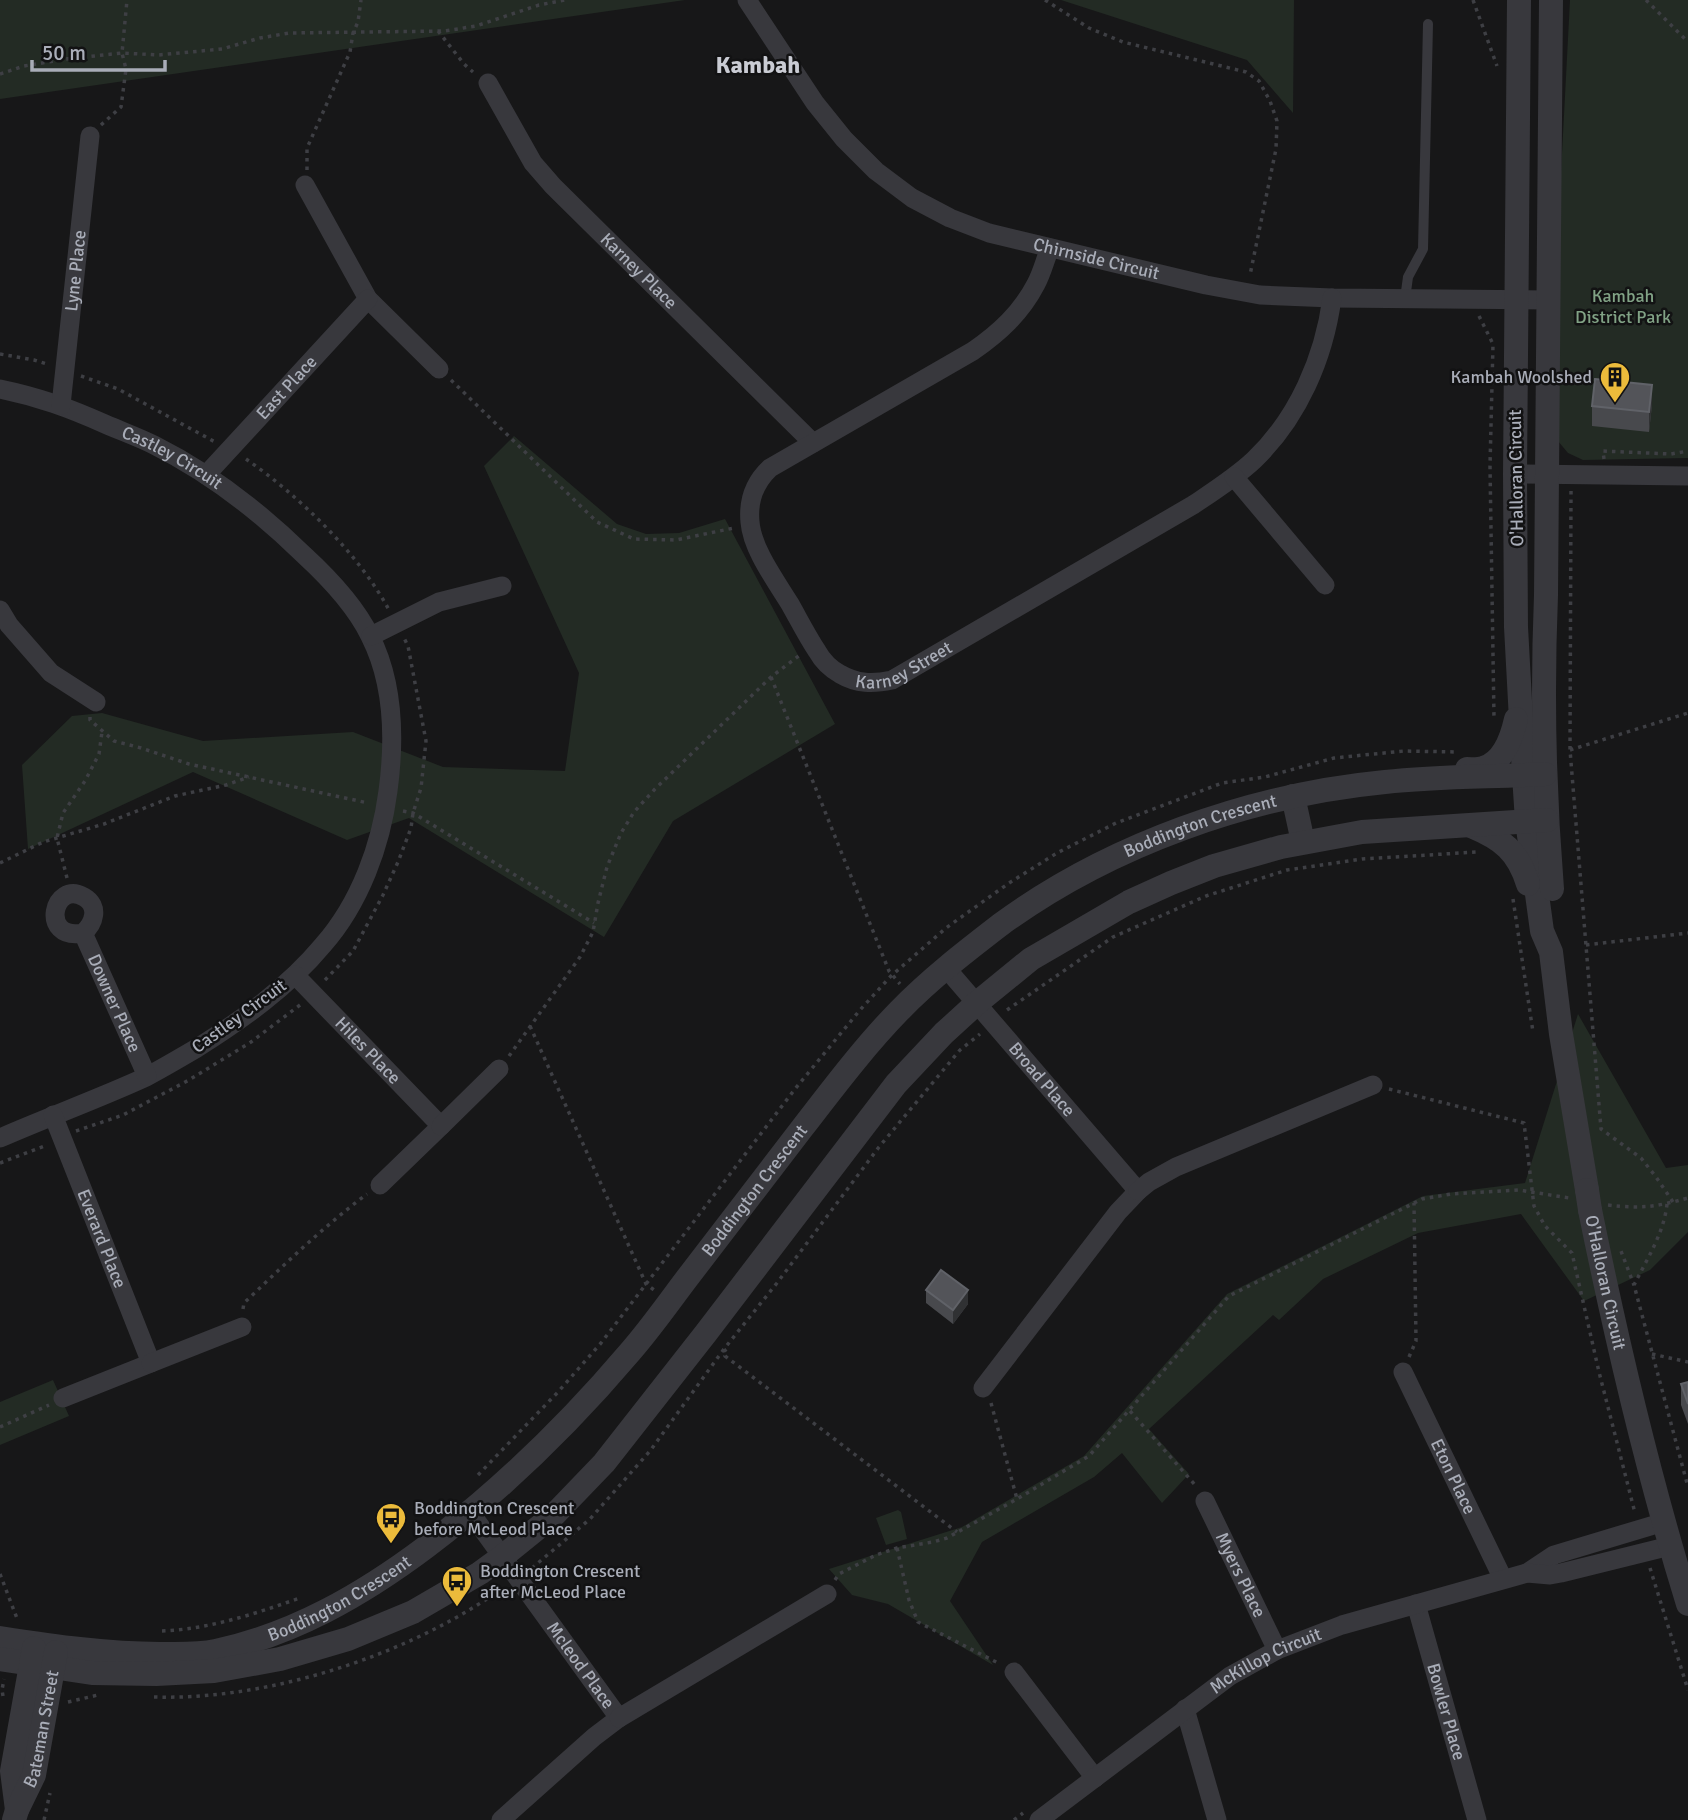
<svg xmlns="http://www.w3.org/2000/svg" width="1688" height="1820" viewBox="0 0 1688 1820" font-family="Signika,sans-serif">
	<rect width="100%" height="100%" fill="#171718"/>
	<path fill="#232b24" d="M0,0h685l-685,99z
		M1061,0h233l-1,113 -46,-53z
		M1570,0h118v458l-105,2 -15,-7 -10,-12 2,-249z
		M514,436l103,88 29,10 33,-1 46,-14 110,205 -162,97 -69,116 -195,-119 -62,22 -154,-68 -165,77 -6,-84 50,-49 30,-3 101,28 150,-9 90,35 122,4 14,-98 -95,-207z
		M1578,1014l88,154 22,-3v67l-38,38 -66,31 -63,-87 -103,19 -95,46 -44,41 -6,-5 -124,114 40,45 -27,29 -40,-50 -28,24 -112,65 -32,59 43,64 -105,-61 -36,-9 -23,-26 133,-42 122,-71 143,-162 196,-98 102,-13z
		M53,1380l16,36 -69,29v-43z
		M898,1510l3,2 6,27 -21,6 -10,-27z"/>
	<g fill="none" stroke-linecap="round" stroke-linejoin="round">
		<path stroke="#3e3f44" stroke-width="3.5" stroke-dasharray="3.5 5" stroke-linecap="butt" d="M1045,0l44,28 34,14 123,30 13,9 11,20 7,20 -1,28 -26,126
			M1473,0l24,66
			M1646,0l42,42
			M438,31l26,33 9,8
			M0,74l24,-8 42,-7 56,-6 36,2 64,-6 38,-11 29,-5 156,-2 31,-5 63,-21 26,-5
			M101,125l20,-18 5,-38 -4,-16 5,-53
			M307,170v-22l43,-96 3,-19 5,-11 3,-22
			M1479,316l14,28 -3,122 4,252
			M0,354l34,6 13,4
			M81,376l37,13 97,53
			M451,380l146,142 37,17 42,1 58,-12
			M246,459c52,36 113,95 143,151
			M1604,459l-1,-8 68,3 17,-3
			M1571,491l-1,259 31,379 40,29 15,19 17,25
			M771,677l118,294 11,13
			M90,717v3l24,21 27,7 48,16 179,39
			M1570,750l118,-37
			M403,811l10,2 181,110
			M0,863l43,-21 61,-18 71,-28 51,-11 23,-8
			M67,878l-10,-40 6,-25 22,-32 14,-27 3,-22
			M1513,899l20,133
			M1586,945l102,-12
			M325,980l28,-29 30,-56 15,-33 13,-34 2,-15 8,-25 5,-47 -18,-95 -4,-8
			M1007,1010l106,-73 93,-41 81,-26 75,-11 115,-7
			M530,1026l116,258 8,6
			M509,1056l71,-99 13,-25 5,-29 9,-36 14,-34 13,-21 21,-23 116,-112 29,-22
			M1389,1089l135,34 10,83 11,20 27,27 27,119 36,141
			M76,1131l47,-16 66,-35 62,-38 49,-37
			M0,1163l47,-18
			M1667,1204c-3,29 -20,55 -33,81l54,202
			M1608,1205c34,4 47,2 80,-7
			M1621,1251l13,34
			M243,1309l1,-6c40,-38 79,-76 123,-109
			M724,1349l3,4 -2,3 232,176
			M1652,1354l36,8
			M1409,1357l7,-16 -2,-138
			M991,1403l26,96
			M1130,1411l66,75
			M0,1427l49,-22
			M478,1475l80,-83 43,-49 194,-254 65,-79 31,-34 55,-48 63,-45 48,-30 59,-30 106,-40 43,-6 69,-19 70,-7 53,1
			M897,1548l12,52 9,22 82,42
			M532,1568l58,-49 60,-68 74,-102 53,-66 102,-136 81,-97 20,-16
			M1650,1568l38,122
			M0,1574l18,47
			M835,1580l4,-6 37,-19 21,-7 36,-6 14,-4 70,-39 72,-43 140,-160 193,-97 29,-5 68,-4 50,8
			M162,1631c48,-2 92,-17 138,-33
			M3,1696l-1,-6 2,-11
			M154,1697c97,3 209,-29 294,-75 19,-10 37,-22 55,-33
			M68,1702l30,-7
			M44,1820l6,-27
			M1014,1820l9,-7"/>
		<path stroke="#38383d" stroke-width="10" d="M1405,299l3,-22 15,-28 5,-225"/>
		<g stroke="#38383d" stroke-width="19">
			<path id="s1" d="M747,0l68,103 29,36 32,32 36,27 38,20 39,15 217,52 54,10 72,3 216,2"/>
			<path id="s2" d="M488,83l45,80 20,23 260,257"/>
			<path d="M305,185l63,114 71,70"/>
			<path id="s3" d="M1050,248c-5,12 -8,25 -14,36 -15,29 -37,49 -63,67l-203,117c-16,15 -22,33 -20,54 2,27 26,59 40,82 9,16 17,32 27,47 5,9 14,18 23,23 17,10 33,10 52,6l301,-175c21,-14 43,-28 61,-45 44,-42 70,-102 78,-162"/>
			<path id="s4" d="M0,389c39,8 69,19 105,35 16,7 33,13 49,21 56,28 105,66 150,110 25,23 51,50 66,81 24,47 25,103 18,155 -7,54 -28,112 -65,154 -35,42 -80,74 -126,103 -17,10 -34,20 -51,29 -48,22 -98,40 -146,61"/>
			<path id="s5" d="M61,405l29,-269"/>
			<path d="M1515,474l173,2"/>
			<path id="s6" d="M206,475l162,-176"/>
			<path d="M1234,477l91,108"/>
			<path d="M0,610l9,15 42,48 45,29"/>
			<path d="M371,636l68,-34 63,-16"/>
			<path id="s7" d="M83,933c11,-9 17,-27 1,-36 -31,-18 -45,44 -1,36l64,143"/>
			<path id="s8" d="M946,968l192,223 -20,21 -135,176"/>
			<path id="s9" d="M295,975l146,151 -61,59"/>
			<path id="s10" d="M53,1115l98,248 -88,35"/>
			<path d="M441,1126l58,-57"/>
			<path d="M1138,1191l11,-9 27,-15 197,-82"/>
			<path d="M151,1363l91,-36"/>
			<path id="s11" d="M1403,1372l100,207"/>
			<path id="s12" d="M1205,1501l72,149"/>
			<path id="s13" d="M470,1512l149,206 -25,19 -93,83"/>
			<path d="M1527,1573l27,-18 110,-33"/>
			<path id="s14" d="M1416,1604l61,216"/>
			<path d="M1014,1672l81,106"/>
			<path d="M1185,1709l32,111"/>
			<path d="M619,1718l208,-124"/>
			<path id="s15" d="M1039,1820l191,-144 47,-26 65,-25 185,-52 23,2 11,-2 109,-27"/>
		</g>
		<g stroke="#38383d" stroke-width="24">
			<path d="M1519,0l-4,474 1,153 8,148 3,46 15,110 9,21 10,82 26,156"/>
			<path d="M1551,0l-5,595c-4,98 -2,196 6,294"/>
			<path d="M1467,769c5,0 11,1 16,-1 21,-6 29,-31 33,-49"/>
			<path d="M1293,796l10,46"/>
			<path d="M1471,826c31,13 47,25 57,58"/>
			<path id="s16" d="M1590,1210c27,133 58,265 98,394"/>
			<path id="s17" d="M0,1638c53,8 106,16 160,16 18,0 38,1 56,-3 78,-17 146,-56 210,-104 75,-57 143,-123 204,-195 21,-24 39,-50 58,-75 38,-50 77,-100 115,-150 31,-40 61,-80 96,-116 31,-32 66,-59 101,-86 109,-80 250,-130 385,-143 53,-6 107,-5 160,-8"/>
			<path d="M0,1659l92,14 64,1 58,-3 66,-12 68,-20 65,-27 67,-39 22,-16 53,-43 49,-51 102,-130 190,-249 48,-51 33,-30 54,-44 98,-57 42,-19 43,-17 67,-19 81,-15 185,-12"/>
			<path d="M17,1810l-5,-39 22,-123"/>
			<path id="s18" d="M14,1820l3,-10 17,-35 22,-123"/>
		</g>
		<path stroke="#38383d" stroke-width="24" d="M1587,1190l3,20"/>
	</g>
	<path fill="#48494d" d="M1652,405l-3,27 -57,-6v-20z
		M926,1290l42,14 -15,20 -27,-21z
		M1688,1382v42l-7,-19v-21z"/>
	<path fill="#303133" d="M1652,385v20l-3,27v-20z
		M968,1290v14l-15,20v-14z"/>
	<path fill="#535459" stroke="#606268" stroke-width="2" d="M1595,379l57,6 -3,27 -57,-6z
		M941,1270l27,20 -15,20 -27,-20z
		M1688,1382v22l-7,-20z"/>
	<defs>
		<g id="building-pin" transform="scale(1.575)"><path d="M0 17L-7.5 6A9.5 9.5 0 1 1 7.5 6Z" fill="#ecbb3b" stroke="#121213"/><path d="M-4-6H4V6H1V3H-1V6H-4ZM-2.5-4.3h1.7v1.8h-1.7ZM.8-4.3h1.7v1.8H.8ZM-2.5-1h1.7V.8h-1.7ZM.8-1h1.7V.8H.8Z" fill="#111"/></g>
		<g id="bus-pin" transform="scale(1.575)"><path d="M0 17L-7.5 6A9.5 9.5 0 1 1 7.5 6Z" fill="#ecbb3b" stroke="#121213"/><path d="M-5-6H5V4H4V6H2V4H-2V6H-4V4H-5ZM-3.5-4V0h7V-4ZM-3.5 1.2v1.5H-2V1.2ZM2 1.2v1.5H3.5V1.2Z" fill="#111"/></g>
	</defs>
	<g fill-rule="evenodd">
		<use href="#building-pin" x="1615" y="377"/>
		<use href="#bus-pin" x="391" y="1518"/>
		<use href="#bus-pin" x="457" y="1581"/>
	</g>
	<g text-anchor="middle" stroke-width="5" stroke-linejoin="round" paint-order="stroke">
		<g font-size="18" fill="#a9adb8" stroke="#121213">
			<text dy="6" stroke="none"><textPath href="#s1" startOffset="455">Chirnside Circuit</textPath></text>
			<text dy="6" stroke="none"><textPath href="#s5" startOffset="135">Lyne Place</textPath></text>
			<text dy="6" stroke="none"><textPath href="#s2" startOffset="243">Karney Place</textPath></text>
			<text dy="6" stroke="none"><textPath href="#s6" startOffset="119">East Place</textPath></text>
			<text dy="6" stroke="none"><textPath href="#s4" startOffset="186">Castley Circuit</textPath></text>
			<text transform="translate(1516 478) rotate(-91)" y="6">O'Halloran Circuit</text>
			<text dy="6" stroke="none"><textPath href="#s3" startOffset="674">Karney Street</textPath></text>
			<text dy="6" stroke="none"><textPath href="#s17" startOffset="1528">Boddington Crescent</textPath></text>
			<text dy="6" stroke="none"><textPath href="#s7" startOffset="201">Downer Place</textPath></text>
			<text transform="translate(239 1016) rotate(-36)" y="6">Castley Circuit</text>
			<text dy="6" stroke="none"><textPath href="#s9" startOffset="105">Hiles Place</textPath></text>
			<text dy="6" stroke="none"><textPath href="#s8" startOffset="147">Broad Place</textPath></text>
			<text dy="6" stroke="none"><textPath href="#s17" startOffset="940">Boddington Crescent</textPath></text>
			<text dy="6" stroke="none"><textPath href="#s10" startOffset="133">Everard Place</textPath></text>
			<text dy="6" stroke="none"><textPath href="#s16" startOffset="74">O'Halloran Circuit</textPath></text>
			<text dy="6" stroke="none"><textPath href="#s11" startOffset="116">Eton Place</textPath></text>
			<text dy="6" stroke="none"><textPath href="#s12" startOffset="82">Myers Place</textPath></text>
			<text dy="6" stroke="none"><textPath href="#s17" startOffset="352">Boddington Crescent</textPath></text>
			<text dy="6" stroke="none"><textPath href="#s15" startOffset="278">McKillop Circuit</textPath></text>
			<text dy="6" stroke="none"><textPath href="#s13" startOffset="189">Mcleod Place</textPath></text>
			<text dy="6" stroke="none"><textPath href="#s14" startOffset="112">Bowler Place</textPath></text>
			<text dy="6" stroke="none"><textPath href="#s18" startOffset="96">Bateman Street</textPath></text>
		</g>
		<g font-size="18" fill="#81a285" stroke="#121213">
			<text x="1623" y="302">Kambah<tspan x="1623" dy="21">District Park</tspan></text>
		</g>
		<g font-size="18" fill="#a9adb8" stroke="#121213" text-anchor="start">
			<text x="1592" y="383" text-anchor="end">Kambah Woolshed</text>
			<text x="414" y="1514">Boddington Crescent<tspan x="414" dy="21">before McLeod Place</tspan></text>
			<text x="480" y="1577">Boddington Crescent<tspan x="480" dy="21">after McLeod Place</tspan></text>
		</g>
		<g font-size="24" font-weight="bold" fill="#caccd4" stroke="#121213">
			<text x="758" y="73">Kambah</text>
		</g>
	</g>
	<path d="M32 60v10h133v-10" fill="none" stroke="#a9adb8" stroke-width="3.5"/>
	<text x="42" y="60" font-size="21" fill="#a9adb8" stroke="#121213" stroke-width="5" paint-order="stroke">50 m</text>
</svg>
